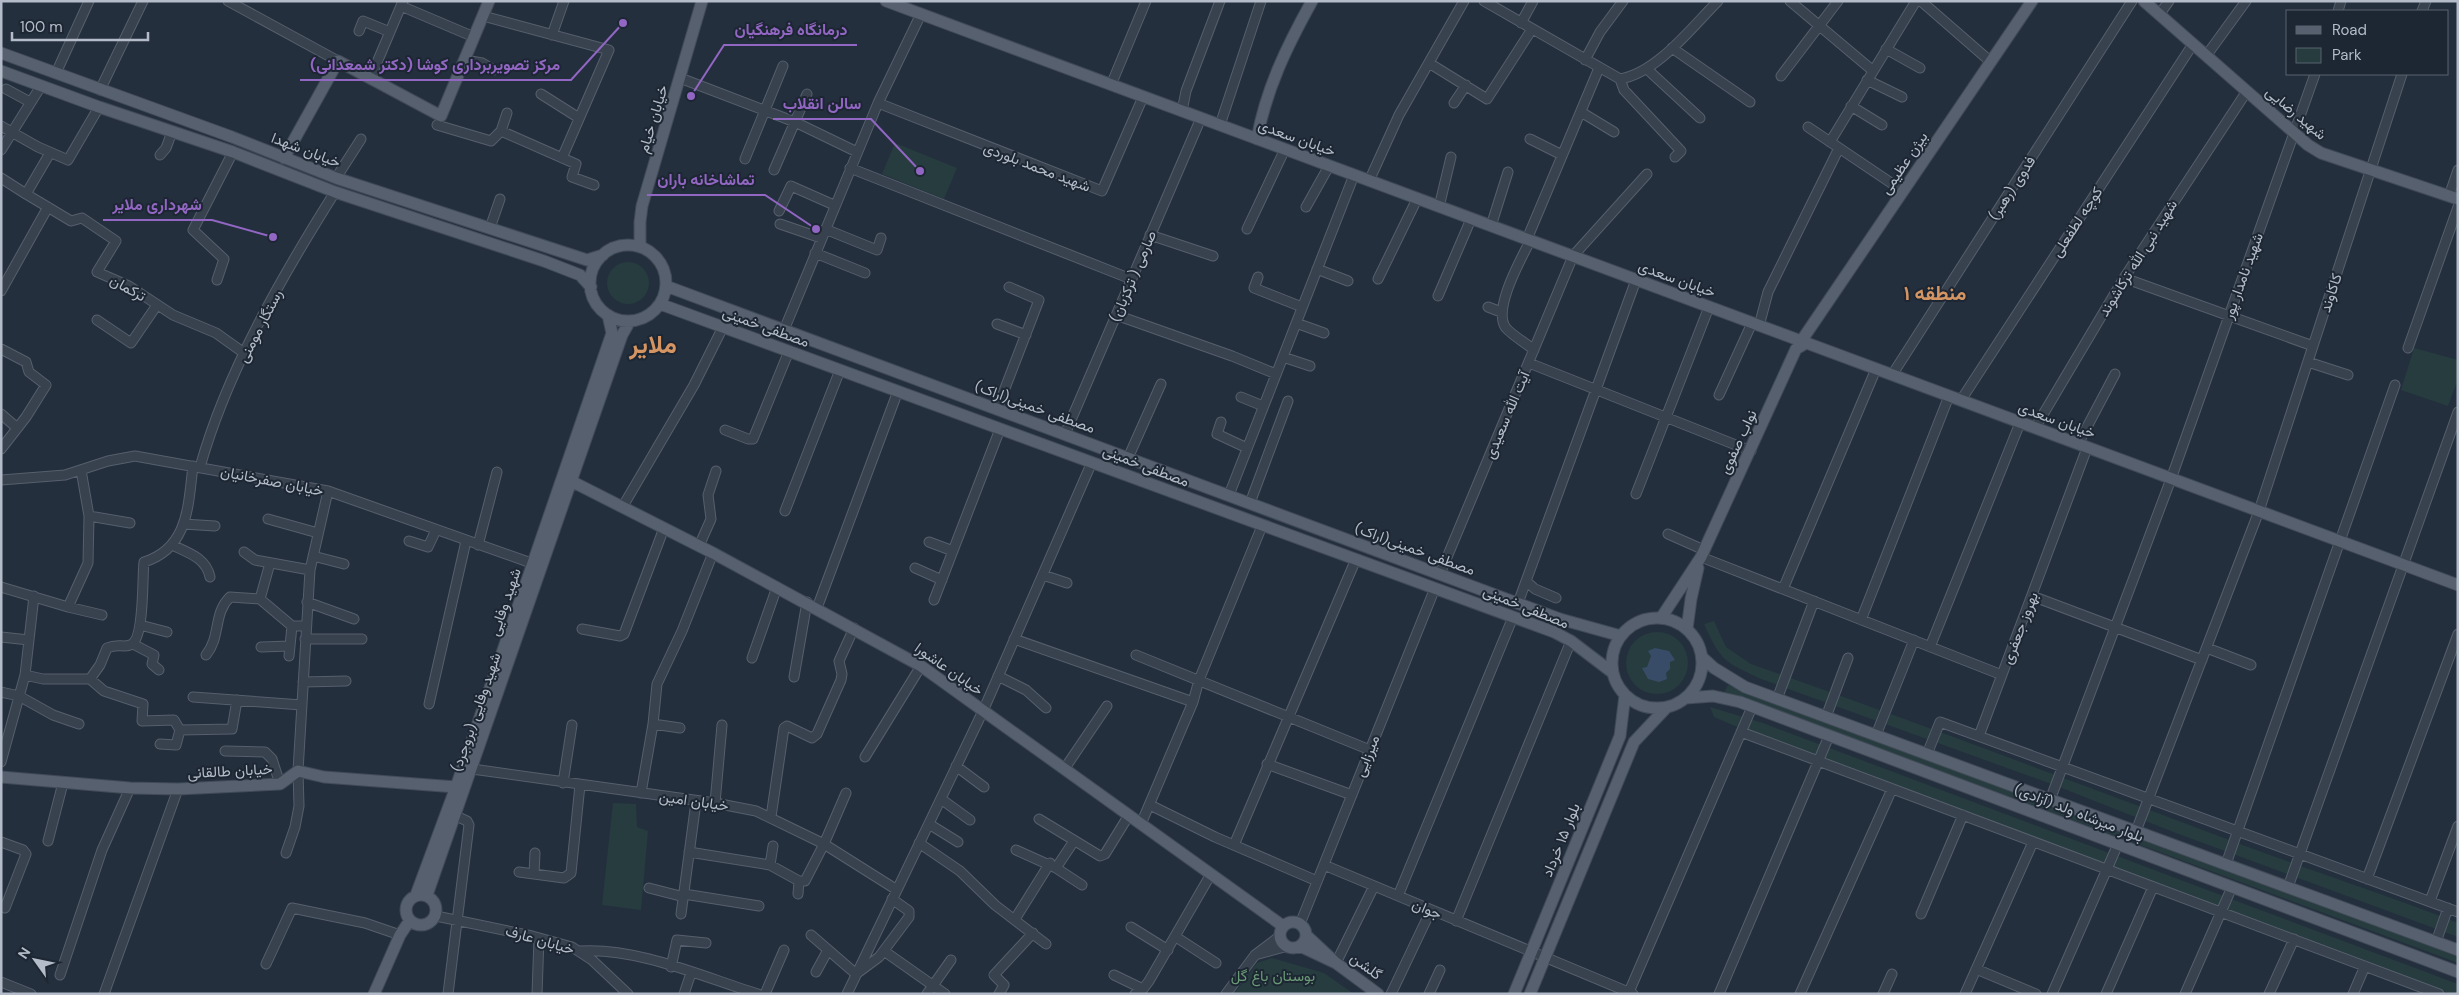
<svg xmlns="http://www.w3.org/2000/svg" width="2459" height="995" viewBox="0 0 2459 995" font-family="'DM Sans',Vazirmatn,sans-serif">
	<rect width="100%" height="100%" fill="#242f3e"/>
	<path fill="#263c3f" d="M895,143l62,25 -13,31 -62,-25z
		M607 283a21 21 0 1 1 42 0a21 21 0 1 1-42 0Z
		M2414,348l44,12v19l-10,27 -47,-16z
		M1714,621l12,26 25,17c167,59 332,121 497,183 70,26 141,49 210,76v14l-282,-104 -122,-48 -293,-106c-36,-17 -40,-17 -57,-55z
		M1626 663a31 31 0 1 1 62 0a31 31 0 1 1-62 0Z
		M1728,685l730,270v8l-446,-166 -288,-104z
		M1710,707l53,16 695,261v10h-7l-716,-268 -21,-9z
		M613,803l23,1 1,23 11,4 -7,79 -39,-5z
		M1272,958l52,15 30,21h-120l23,-31z"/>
	<path fill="#394c67" d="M1655,648l14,3 6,9 -5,2v7l-4,4 1,6 -8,3 -11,-3 -6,-11 5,-1 4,-11 -3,-5z"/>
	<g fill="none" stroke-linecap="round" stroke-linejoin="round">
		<g stroke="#565f6c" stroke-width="11">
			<path id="minor" d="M228,1l110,60
				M1484,1l136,78c37,-6 72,-52 98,-78
				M1790,1l82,69
				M1921,1l70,61
				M401,6l73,31
				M2338,11l3,-10
				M2422,11l4,-10
				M2159,15l10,-14
				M483,16l126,34 -47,108
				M1521,23l12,-22
				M359,31l4,-10 27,11
				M552,35l12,-34
				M1672,48l78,54
				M1886,49l34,19
				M2206,56l40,-55
				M465,60l17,3 12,7
				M1585,60l15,-28 23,-31
				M1429,63l58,36 45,-70
				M1647,69l53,49
				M56,73l33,-72
				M1781,76l57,-75
				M680,78l115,44 62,30
				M370,79l33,-78
				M1620,79l4,11 57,61 -6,6
				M1867,80l35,17
				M1111,85l35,-84
				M6,89l24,13
				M100,90l43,-89
				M541,94l38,24
				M878,103l224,88 41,-94
				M1454,103l12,-18
				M1851,106l31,19
				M1182,111l4,-20 34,-90
				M1581,112l33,20
				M437,125l54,16 10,-10 75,33 -4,13 22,8
				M1220,125l41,-124
				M1,126l37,21 30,13 31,-53
				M1808,127l95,64
				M501,131l6,-18
				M1530,139l32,16
				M1830,142l86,-141
				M1,150l40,-64
				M50,153l-24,41 45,27 11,-3 34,23 -19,31 32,14 44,29 43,18 28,20
				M160,155l6,-7 6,-16
				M745,159l38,-93
				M850,168l281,111
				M774,170l33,-76
				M1,178l25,16
				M336,178l25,-39
				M1369,181l30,-66 65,-114
				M2449,196l9,-26
				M1306,207l23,-41
				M1439,207l12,-50
				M779,211l12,-25 43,19
				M780,224l41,14
				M1491,226l17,-54
				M490,228l10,-29
				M825,229l52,21 4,-12
				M1247,229l38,-80
				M1150,235l63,21
				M1527,239l72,-171
				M1530,241c-9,18 -38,69 -24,87 7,8 20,15 28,22
				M815,253l50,20
				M1317,269l31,12
				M1258,277l-4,11 48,19
				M2124,278l189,68
				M1378,279l39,-80
				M217,280l7,-21 -31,-29 40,-78
				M1,291l47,-84
				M1438,296l33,-77
				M1488,307l13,5
				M1116,315l116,41 44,18
				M97,320l34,23 26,-38
				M1296,323l28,10
				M997,324l29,11
				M1759,326l9,-34 71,-144
				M784,330l94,-227 43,-89
				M2408,348l50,-141
				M1,349l25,13 3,10 17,13 -20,32 -25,32
				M1283,357l27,9
				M2308,362l40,13
				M1529,363l222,88
				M1892,375l240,-374
				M1719,395l33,-72
				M1241,397l22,9
				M1961,400l232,-356
				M997,409l42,-109 -30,-13
				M1,414l15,13
				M1221,422l-4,12 30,14
				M2035,428l89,-150 123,-187
				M725,430l23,9h5l36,-88
				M1065,434l136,-316
				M2078,444l37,-70
				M1128,458l33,-74
				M200,467c27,-96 82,-191 135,-275
				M1,480l64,-5 43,-14 27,-5 193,35 206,73
				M1636,494l73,-187
				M1229,495l125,-320
				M1250,503l38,-102
				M623,506l71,-121 29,-58
				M785,511l55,-141
				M89,516l41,7
				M268,519l50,14
				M183,524l32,2
				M1668,534l36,16
				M409,541l19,6 8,-17
				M929,542l24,9
				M172,545c17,8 34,13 38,32
				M478,545l19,-73
				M699,546l12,-27 -3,-24 8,-24
				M244,552l11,8 55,10
				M313,556l31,8
				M1701,557l301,118
				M915,568l27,12
				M1440,574l133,-318 74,-82
				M1043,575l24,8
				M1526,581l9,8 21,9
				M1,587l67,20 34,8
				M1783,589l93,-220
				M2032,596l170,64
				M260,599l10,-36
				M934,600l66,-171
				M307,602l47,17
				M1518,603l118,-323
				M68,607l20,-44 1,-47 -8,-46
				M817,608l81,-217
				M1861,620l88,-224
				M140,625l27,7
				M582,629l38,7 4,-2 40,-106
				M1,637l28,3
				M305,639h57
				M1014,639l179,63 -52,122
				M133,644l21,11 -2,9 7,6
				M261,647l29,-1
				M1930,647l90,-224
				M2207,648l44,17
				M206,655c15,-18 7,-42 24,-58l30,2 32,27h14
				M1136,655l234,95
				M289,656l3,-30
				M752,658l25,-71
				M25,675l18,4h47l10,-14 7,-17c12,-5 15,0 23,-3 15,-4 12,-69 14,-83 45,-14 44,-57 49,-96
				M998,676l28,14 20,18
				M794,677l13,-75
				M90,679l14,12 39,13 -1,17 32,-1 6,10 52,-1 5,-29
				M303,682l43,-1
				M1,692l18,4 34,19 26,9
				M193,697l109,8
				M1777,699l37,-98
				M1193,702l6,-22 63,-154
				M429,704l37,-163
				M1826,717l22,-59
				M653,724l27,4
				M1741,732l698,262
				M1876,735l38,-95
				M1979,736l108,-288
				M160,744l16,1 4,-15
				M225,751l40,1 7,7 8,25
				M1927,754l13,-32 518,190
				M865,757l56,-91
				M1,762l24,-87 9,-79
				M1267,764l85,31
				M956,766l28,21
				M1065,768l42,-62
				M472,769l243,34 41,8 68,33 73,46
				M563,783l9,-58
				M641,793l12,-69 4,-40 25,-53 31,-78
				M941,799l29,21
				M2050,800l121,-321 144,-405
				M715,803l7,-78
				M1150,805l65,32 102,44
				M771,817l13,-89 3,-2 25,12 5,-4 24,-54 1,-6 -3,-13 15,-33
				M1039,819l61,37 5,-2 24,-39
				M929,824l29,18
				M2136,831l123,-320 143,-437
				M48,841l15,-58
				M1,842l22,8 3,4 -21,54
				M919,843l41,28 35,34 51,39
				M1234,845l122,-286
				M1016,850l40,18 18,-27
				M689,852l81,13 29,16h6l19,-37 22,-51
				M286,853l9,-26 4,-21 -1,-35 12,-201 18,-79
				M2226,864l169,-479
				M770,865l3,-19
				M1324,865l309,129
				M1056,868l26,17
				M519,872l45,6 7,-5 9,-88
				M534,874l1,-21
				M2367,879l91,-245
				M2288,887l170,-475
				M649,888l35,9
				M684,894l75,12
				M798,894l1,-13
				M1398,896l115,-279
				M2430,901l28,-75
				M681,914l15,-112
				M1921,914l42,-99
				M436,916l96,20 40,11 20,13 36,34
				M1015,919l35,-56
				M1456,921l115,-280
				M1300,924l135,-336
				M1131,927l37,23
				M811,935l45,39 23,-17 30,-40v-6l-17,-12
				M1280,936l-25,19 33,-9
				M1176,937l40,26
				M2436,942l12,-34
				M580,951c57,-4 123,26 178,43
				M884,951l61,43
				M1336,963l38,-77
				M266,964l26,-56 73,15 35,12
				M671,967l6,-27 29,3
				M1976,969l60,25
				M816,972l12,-22
				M60,975l42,-125 28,-62
				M1114,975l29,14
				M1,982l30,12
				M1629,992l123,-285
				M104,994l74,-205
				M448,994l21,-169 -2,-4 -11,-5
				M537,994l2,-56
				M684,994l7,-21
				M765,994l19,-44
				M847,994l136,-283 109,-249
				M927,994l24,-34
				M999,994l5,-9 -10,-10 39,-42
				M1135,994l8,-5 6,-8 62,-107
				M1226,994l29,-39
				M1391,994l40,-84
				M1429,994l11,-24
				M1719,994l110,-258
				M1800,994l92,-205
				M1883,994l9,-20
				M1965,994l68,-152
				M2052,994l66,-150
				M2106,994l47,-107
				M2185,994l47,-107
				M2269,994l25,-55
				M2353,994l12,-28"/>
		</g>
		<g stroke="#414a57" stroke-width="13">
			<path id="major" d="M886,1l1572,584
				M2144,1l164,144 13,8 137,46
				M1,53l231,84 104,41 251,82 16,-5
				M1,71l98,36 134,45 102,40 209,69 36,14 11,12
				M1257,139c9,-50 30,-93 55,-138
				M284,158l54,-97 103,55 48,-115
				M590 283a38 38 0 1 1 76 0a38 38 0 1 1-76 0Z
				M640,246v-24l2,-16 60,-205
				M666,286l894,333 61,17
				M660,304l894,328 17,9 42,32
				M571,481l142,72 208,113 362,260
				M1612 663a45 45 0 1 1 90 0a45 45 0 1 1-90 0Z
				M1661,618l40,-61 95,-208 10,-6 -2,-6 228,-336
				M1687,629l4,-30 7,-31
				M1702,657l12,11 31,19 713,263
				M1686,698l27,-2 27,6 718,270
				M1,777l129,11 48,1 102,-5 18,-13 26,6 132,10
				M406 910a15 15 0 1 1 30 0a15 15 0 1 1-30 0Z
				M416,895l40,-108 156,-454 -4,-18
				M427,895l195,-560 8,-14
				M1280 935a13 13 0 1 1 26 0a13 13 0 1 1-26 0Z
				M1300,946l36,17 -30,-28
				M1336,963l42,31
				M374,994l26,-59 10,-15
				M1514,994l106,-258 5,-41
				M1530,994l104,-252 32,-34"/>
		</g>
		<use href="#minor" stroke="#38414e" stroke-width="9"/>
		<use href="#major" stroke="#56606e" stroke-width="11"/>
	</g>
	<g text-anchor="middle" stroke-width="4" stroke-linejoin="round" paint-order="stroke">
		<g font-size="15" fill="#b4bcc9" stroke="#1d2633">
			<text transform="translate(2296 113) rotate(40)" y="5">شهید رضایی</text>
			<text transform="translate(653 119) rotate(-73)" y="5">خیابان خیام</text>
			<text transform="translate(1297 138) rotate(20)" y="5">خیابان سعدی</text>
			<text transform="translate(306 150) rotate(21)" y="5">خیابان شهدا</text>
			<text transform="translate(1904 163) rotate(-56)" y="5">بیژن عظیمی</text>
			<text transform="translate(1037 167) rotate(21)" y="5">شهید محمد بلوردی</text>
			<text transform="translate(2012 188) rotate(-57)" y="5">فدوی (رهبر)</text>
			<text transform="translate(2077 222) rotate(-57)" y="5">کوچه لطفعلی</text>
			<text transform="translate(2138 258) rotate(-58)" y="5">شهید نبی الله ترکاشوند</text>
			<text transform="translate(1133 276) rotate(-67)" y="5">صارمی ( ترکزبان)</text>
			<text transform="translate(2243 276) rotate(-70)" y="5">شهید نامدار پور</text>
			<text transform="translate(1677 279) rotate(20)" y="5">خیابان سعدی</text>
			<text transform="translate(128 288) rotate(29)" y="5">ترکمان</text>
			<text transform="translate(2331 293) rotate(-72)" y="5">کاکاوند</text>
			<text transform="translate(260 326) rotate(-63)" y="5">رستگار مومنی</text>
			<text transform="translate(766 327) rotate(20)" y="5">مصطفی خمینی</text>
			<text transform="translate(1035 407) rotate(20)" y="5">مصطفی خمینی(اراک)</text>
			<text transform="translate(1507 415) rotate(-67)" y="5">آیت الله سعیدی</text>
			<text transform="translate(2057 420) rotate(20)" y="5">خیابان سعدی</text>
			<text transform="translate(1738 442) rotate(-65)" y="5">نواب صفوی</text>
			<text transform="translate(1146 466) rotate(21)" y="5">مصطفی خمینی</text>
			<text transform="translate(272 481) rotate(11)" y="5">خیابان صفرخانیان</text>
			<text transform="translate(1415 549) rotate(20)" y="5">مصطفی خمینی(اراک)</text>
			<text transform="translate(505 602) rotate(-71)" y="5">شهید وفایی</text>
			<text transform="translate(1526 607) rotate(22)" y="5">مصطفی خمینی</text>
			<text transform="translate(2020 628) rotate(-69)" y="5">بهروز جعفری</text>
			<text transform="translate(949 669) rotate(35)" y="5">خیابان عاشورا</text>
			<text transform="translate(476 712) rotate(-71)" y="5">شهید وفایی (بروجرد)</text>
			<text transform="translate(1367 756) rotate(-68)" y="5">میرزایی</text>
			<text transform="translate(230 771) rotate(-3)" y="5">خیابان طالقانی</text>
			<text transform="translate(694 801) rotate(8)" y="5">خیابان امین</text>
			<text transform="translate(2079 813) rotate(21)" y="5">بلوار میرشاه ولد (آزادی)</text>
			<text transform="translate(1561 840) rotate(-68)" y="5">بلوار ۱۵ خرداد</text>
			<text transform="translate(1427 909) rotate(23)" y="5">جوان</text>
			<text transform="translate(540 940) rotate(16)" y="5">خیابان عارف</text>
			<text transform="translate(1366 966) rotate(36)" y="5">گلشن</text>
		</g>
		<g font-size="15" fill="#6b9a76" stroke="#1d2633">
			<text x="1273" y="981">بوستان باغ گل</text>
		</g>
		<g font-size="20" font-weight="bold" fill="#d59563" stroke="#1d2633">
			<text x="1935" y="300">منطقه ۱</text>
		</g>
		<g font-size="25" font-weight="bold" fill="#d59563" stroke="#1d2633">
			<text x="653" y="353">ملایر</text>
		</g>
	</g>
	<path fill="none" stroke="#9266c3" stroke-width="2" d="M691 96L724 45H857M623 23L571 80H300M920 171L871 119H773M816 229L765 195H647M273 237L212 220H103"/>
	<g fill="#9266c3" stroke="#1d2633" stroke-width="2">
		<circle cx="691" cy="96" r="5"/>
		<circle cx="623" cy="23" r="5"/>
		<circle cx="920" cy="171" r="5"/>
		<circle cx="816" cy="229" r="5"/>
		<circle cx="273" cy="237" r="5"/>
	</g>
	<g font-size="16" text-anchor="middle" font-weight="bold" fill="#9266c3" stroke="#1d2633" stroke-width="4" stroke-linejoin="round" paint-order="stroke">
		<text x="791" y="35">درمانگاه فرهنگیان</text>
		<text x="435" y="70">مرکز تصویربرداری کوشا (دکتر شمعدانی)</text>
		<text x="822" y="109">سالن انقلاب</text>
		<text x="706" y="185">تماشاخانه باران</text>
		<text x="157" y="210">شهرداری ملایر</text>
	</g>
	<rect width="2459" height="995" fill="none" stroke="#b4bcc9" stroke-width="5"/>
	<rect x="2286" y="10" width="162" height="65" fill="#1d2633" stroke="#59626f"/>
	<rect x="2296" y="26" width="25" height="8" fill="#56606e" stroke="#59626f"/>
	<text x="2332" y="35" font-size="15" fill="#b4bcc9">Road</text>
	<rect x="2296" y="48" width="25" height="15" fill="#263c3f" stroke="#59626f"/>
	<text x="2332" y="60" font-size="15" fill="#b4bcc9">Park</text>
	<g transform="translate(35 960) rotate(303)" stroke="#1d2633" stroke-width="4" paint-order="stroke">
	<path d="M0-4L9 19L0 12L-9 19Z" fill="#b4bcc9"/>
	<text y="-8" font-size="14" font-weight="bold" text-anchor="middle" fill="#b4bcc9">N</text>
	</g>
	<path d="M12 32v8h136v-8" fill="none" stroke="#b4bcc9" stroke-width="2.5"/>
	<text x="20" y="32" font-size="15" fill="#b4bcc9" stroke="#1d2633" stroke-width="4" paint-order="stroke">100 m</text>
</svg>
